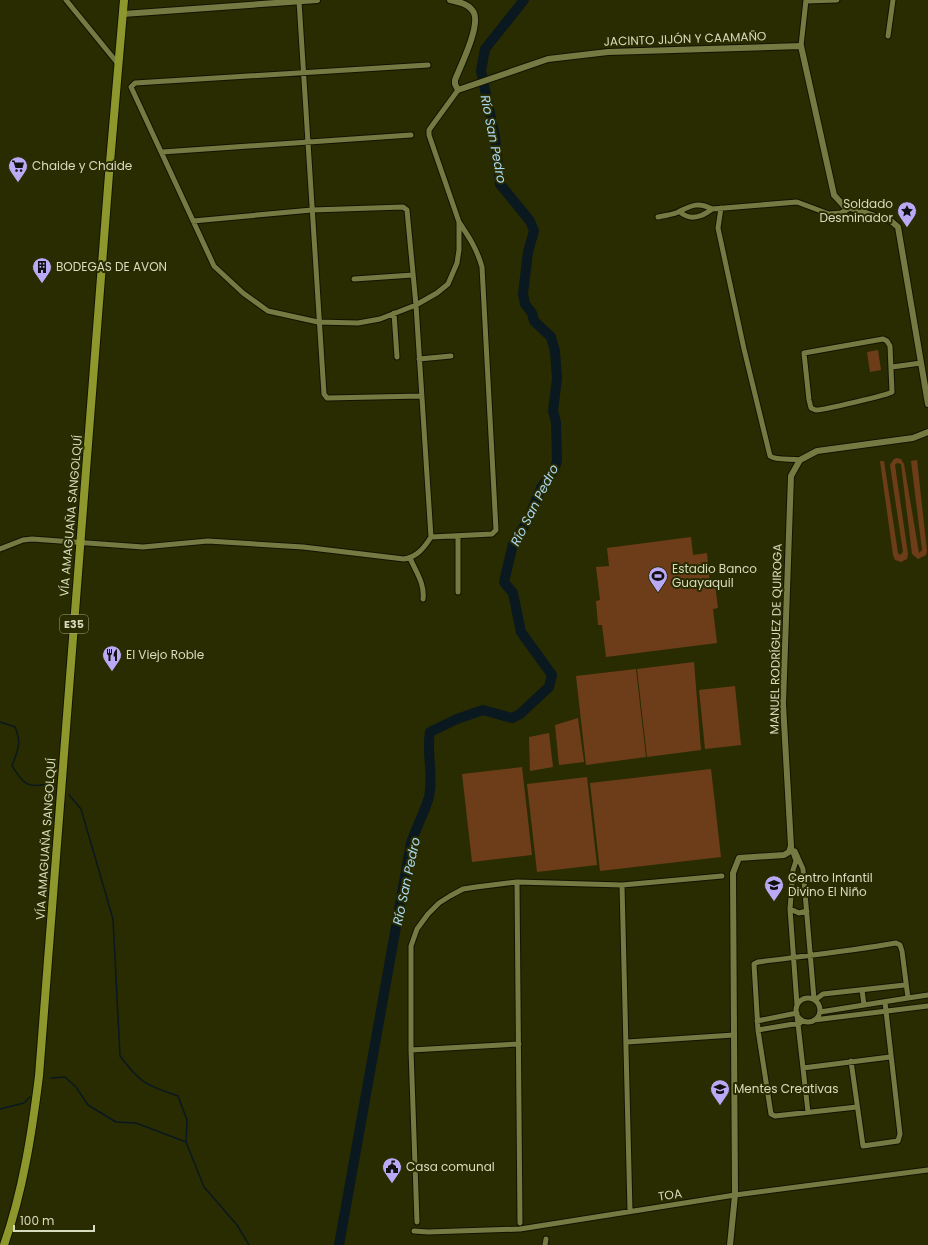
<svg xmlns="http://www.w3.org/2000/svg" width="928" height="1245" viewBox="0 0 928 1245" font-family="Poppins,sans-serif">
	<rect width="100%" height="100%" fill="#292c00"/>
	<path fill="#6d3d1a" d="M878,350l3,20 -11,2 -3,-20z
		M896,458l5,1 3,5 15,89 3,-3 -11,-89 6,-1 10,91 -1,4 -8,4 -6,-5 -11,-90 -4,-1 -2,2 13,89 -1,5 -6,3 -6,-2 -2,-5 -13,-94h4l14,92 2,2 3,-3 -13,-87 3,-5z
		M691,537l2,18 14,-2 3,31h5l3,24 -5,1 4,34 -111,14 -4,-32h-4l-2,-24 4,-1 -4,-33 13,-1 -2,-18z
		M694,662l7,88 -54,7 -10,-88z
		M636,669l10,88 -60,8 -10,-89z
		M735,686l6,59 -36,4 -6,-59z
		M578,718l6,44 -25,3 -4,-40z
		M549,733l4,34 -23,4 -1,-34z
		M522,767l10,88 -60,7 -10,-88z
		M711,769l10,88 -121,14 -10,-88z
		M587,777l10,88 -60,7 -10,-88z"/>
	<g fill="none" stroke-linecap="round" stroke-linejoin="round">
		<path stroke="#0a181f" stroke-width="1.5" d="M0,722l15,5c7,16 3,23 -3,39 13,19 15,23 39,17
			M69,795l12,14 32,110 7,137c21,28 26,29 58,40l9,24 -1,22 18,45 33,38 12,20
			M51,1078l14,-1 11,10 12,18 28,17 20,1 50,19
			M0,1109l24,-6 6,-6"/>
		<path stroke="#0a181f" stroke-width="10" d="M339,1245l72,-402c5,-16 14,-31 18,-46 5,-22 -3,-43 1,-65l27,-13 26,-9 29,8 8,-4 29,-27 3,-12 -31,-43 -8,-39 -9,-11 9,-38 15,-24 13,-32 13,-18 3,-9 -1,-39 -3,-11 4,-32 -2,-28 -4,-14 -17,-16 -2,-8 -7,-9 -2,-10 5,-42 6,-21 -4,-10 -30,-37 -5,-47 -14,-66 4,-22 39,-49"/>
		<g stroke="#121400" stroke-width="7">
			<path id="minor" d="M66,0l53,65
				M299,1l25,393 3,4 95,-2
				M806,1l31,-1
				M888,36l5,-36
				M801,46l5,-46
				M428,65l-293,18 -4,4 83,179 29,27 25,18 50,11 40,1 22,-4 36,-14 21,-12 11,-9 9,-21 2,-13v-28l-30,-87v-5l29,-40
				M162,152l249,-17
				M721,208l-3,20 26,121 26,107c7,5 21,2 30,4
				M680,212c10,9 22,5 32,-3
				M658,217c7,-2 16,-2 22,-6 12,-6 19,-9 32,-2l85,-7 32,12 12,-1 9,-5
				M354,279l59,-4
				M394,313l3,44
				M883,339l4,2 3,5 2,46c-4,3 -69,18 -75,18 -3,0 -3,-1 -6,-2l-2,-8 -5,-47z
				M419,359l32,-3
				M892,367l29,-4
				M458,536v56
				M431,537l61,-3 4,-4 -14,-263c-5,-18 -13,-30 -23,-45
				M0,549l23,-9 9,-1 111,8 65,-6 95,6 101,12c13,-2 20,-11 27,-22l-15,-232 -9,-95 -4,-3 -91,3 -119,11
				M410,558c6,14 15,26 13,41
				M791,846l5,15 -3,9 -3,39 7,96
				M795,851l8,18 11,130
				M517,882l3,341
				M622,885l8,326
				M790,909l9,4 8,-2
				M862,990l2,15
				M796 1010a12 12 0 1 1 24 0a12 12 0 1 1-24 0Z
				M815,1000l8,-6 82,-9
				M820,1012l88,-14
				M797,1015l11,97
				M814,1020l114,-14
				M757,1021l40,-8
				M758,1030l42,-7
				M627,1042l107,-7
				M411,1050l108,-6
				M851,1061l12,85 35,-5 2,-7 -15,-132
				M803,1068l87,-11
				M857,1107l-82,9 -4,-2 -13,-84 -4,-66 4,-2c46,-6 92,-11 138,-19l4,2 2,6 6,47 20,-3
				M417,1222l-6,-172v-104l6,-17 11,-15 11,-11 11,-7 13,-7 13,-2 41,-5 105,3 100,-9
				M414,1231l14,1 92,-3 215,-34 193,-25
				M545,1245l1,-6"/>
		</g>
		<g stroke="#121400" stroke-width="8">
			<path id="tertiary" d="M450,0c9,2 20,4 24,13 6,14 -13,52 -19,67v4l3,6 90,-31 60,-7 193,-6 33,149 10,11 47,15 7,6 30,177
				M123,14l194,-14
				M730,1245l5,-50 -2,-322 6,-15 45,-3 5,-3 2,-6 -8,-142 8,-228 9,-16 17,-9 96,-13 15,-6"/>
		</g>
		<g stroke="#121400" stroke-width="10">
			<path id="trunk" d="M4,1245c19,-54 28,-113 35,-169l70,-902 15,-174"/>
		</g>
		<use href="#minor" stroke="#747a41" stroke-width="5"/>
		<use href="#tertiary" stroke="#747a41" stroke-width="6"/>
		<use href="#trunk" stroke="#8e972c" stroke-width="8"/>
	</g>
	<defs>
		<g id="supermarket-pin" transform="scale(1)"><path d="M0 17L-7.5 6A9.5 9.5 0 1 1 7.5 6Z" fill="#baaaf6" stroke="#292c00"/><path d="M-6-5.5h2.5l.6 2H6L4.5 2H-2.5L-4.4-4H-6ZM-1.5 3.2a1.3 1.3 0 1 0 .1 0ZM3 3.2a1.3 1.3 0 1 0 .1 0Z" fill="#111"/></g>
		<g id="sight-pin" transform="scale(1)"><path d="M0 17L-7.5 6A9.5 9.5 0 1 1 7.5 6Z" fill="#baaaf6" stroke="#292c00"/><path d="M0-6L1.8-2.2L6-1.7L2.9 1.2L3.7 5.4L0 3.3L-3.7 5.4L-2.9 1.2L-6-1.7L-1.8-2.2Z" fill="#111"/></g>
		<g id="building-pin" transform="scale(1)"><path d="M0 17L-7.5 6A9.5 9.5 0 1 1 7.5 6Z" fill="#baaaf6" stroke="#292c00"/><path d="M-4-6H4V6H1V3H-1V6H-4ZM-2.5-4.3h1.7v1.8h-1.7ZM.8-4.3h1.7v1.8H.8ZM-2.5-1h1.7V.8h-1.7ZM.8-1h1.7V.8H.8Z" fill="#111"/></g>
		<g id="stadium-pin" transform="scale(1)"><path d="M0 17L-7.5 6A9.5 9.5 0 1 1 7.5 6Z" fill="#baaaf6" stroke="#292c00"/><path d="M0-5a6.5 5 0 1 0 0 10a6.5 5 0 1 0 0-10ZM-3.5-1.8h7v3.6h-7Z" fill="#111"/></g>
		<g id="restaurant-pin" transform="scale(1)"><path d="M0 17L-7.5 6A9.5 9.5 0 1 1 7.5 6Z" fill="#baaaf6" stroke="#292c00"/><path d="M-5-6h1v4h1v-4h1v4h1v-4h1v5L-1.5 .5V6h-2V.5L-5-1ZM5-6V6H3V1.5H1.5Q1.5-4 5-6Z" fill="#111"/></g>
		<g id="school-pin" transform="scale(1)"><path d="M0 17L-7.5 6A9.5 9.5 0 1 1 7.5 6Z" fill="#baaaf6" stroke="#292c00"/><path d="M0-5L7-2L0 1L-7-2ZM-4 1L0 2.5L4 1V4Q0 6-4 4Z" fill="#111"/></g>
		<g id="civic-pin" transform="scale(1)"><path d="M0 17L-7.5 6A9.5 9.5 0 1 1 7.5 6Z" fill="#baaaf6" stroke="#292c00"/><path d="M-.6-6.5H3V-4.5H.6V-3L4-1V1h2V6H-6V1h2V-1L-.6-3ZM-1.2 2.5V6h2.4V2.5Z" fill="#111"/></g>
	</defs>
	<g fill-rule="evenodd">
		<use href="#supermarket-pin" x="18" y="166"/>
		<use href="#sight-pin" x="907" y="211"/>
		<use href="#building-pin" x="42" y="267"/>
		<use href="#stadium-pin" x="658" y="576"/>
		<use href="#restaurant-pin" x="112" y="655"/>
		<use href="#school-pin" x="774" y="885"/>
		<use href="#school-pin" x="720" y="1089"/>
		<use href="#civic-pin" x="392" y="1167"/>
	</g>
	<g text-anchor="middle" stroke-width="4" stroke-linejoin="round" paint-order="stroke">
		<rect fill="#292c00" stroke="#a4a785" stroke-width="1" x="60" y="615" width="28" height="18" rx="3"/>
		<g font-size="11" font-weight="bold" fill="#d8dcbe">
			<text x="74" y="628">E35</text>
		</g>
		<g font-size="12" fill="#d8dcbe" stroke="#292c00">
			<text transform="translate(685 39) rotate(-2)" y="4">JACINTO JIJÓN Y CAAMAÑO</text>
			<text transform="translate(71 516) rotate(-85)" y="4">VÍA AMAGUAÑA SANGOLQUÍ</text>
			<text transform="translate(776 639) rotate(-89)" y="4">MANUEL RODRÍGUEZ DE QUIROGA</text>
			<text transform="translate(46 839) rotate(-86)" y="4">VÍA AMAGUAÑA SANGOLQUÍ</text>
			<text transform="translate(670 1195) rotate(-8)" y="4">TOA</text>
		</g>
		<g font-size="12" fill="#d8dcbe" stroke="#292c00" text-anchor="start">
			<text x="32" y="170">Chaide y Chaide</text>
			<text x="893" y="208" text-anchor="end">Soldado<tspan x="893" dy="14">Desminador</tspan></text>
			<text x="56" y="271">BODEGAS DE AVON</text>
			<text x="672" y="573">Estadio Banco<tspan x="672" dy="14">Guayaquil</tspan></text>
			<text x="126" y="659">El Viejo Roble</text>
			<text x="788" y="882">Centro Infantil<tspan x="788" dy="14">Divino El Niño</tspan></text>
			<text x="734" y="1093">Mentes Creativas</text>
			<text x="406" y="1171">Casa comunal</text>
		</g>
		<g font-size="13" font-style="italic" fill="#aad8f3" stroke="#292c00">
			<text transform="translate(494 139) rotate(79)" y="5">Río San Pedro</text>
			<text transform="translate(534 505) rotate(-63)" y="5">Río San Pedro</text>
			<text transform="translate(406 881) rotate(-78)" y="5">Río San Pedro</text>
		</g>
	</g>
	<path d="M14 1225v6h80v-6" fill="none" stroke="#d8dcbe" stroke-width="2"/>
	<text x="20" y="1225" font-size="12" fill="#d8dcbe" stroke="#292c00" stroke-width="3" paint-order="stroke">100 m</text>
</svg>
